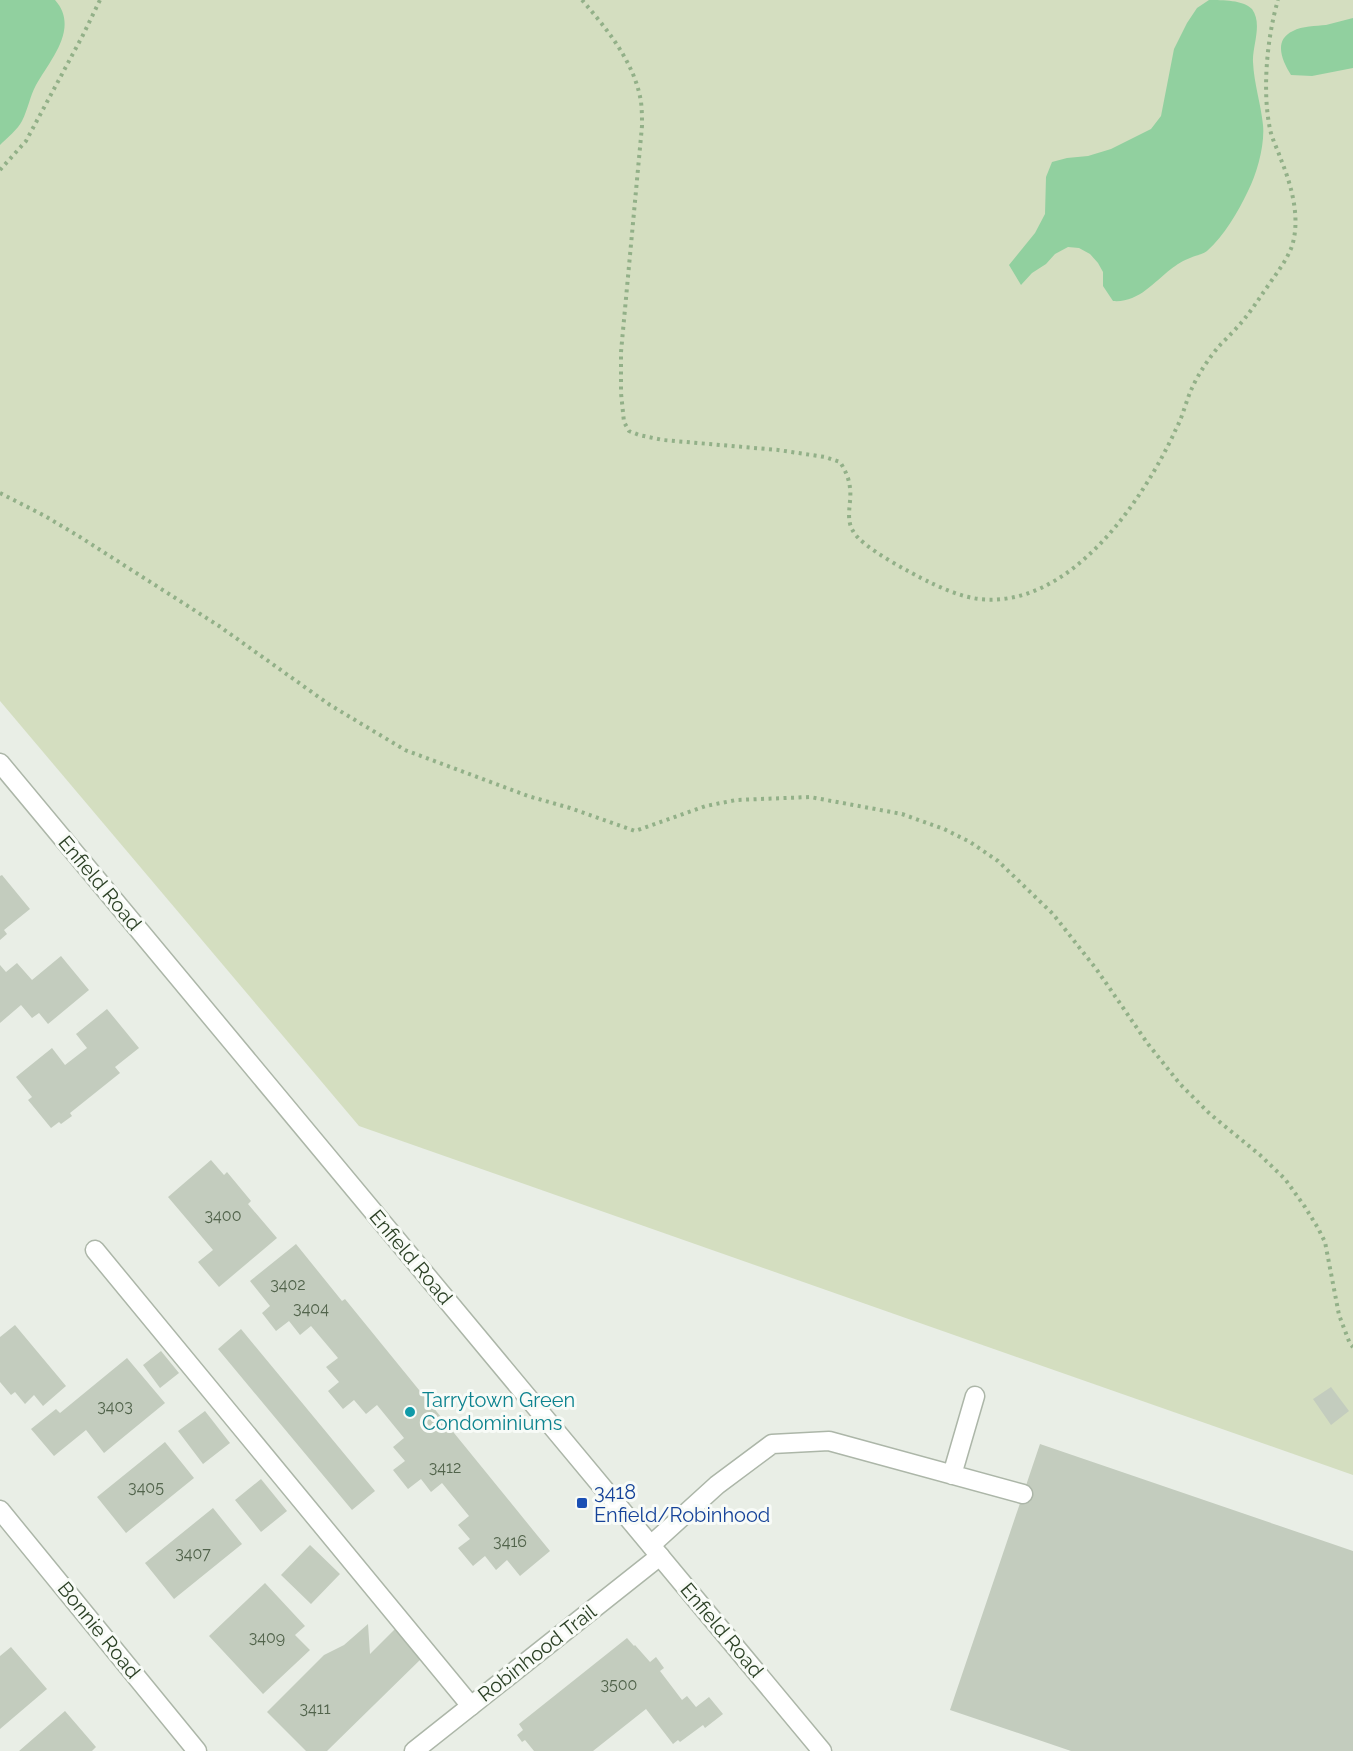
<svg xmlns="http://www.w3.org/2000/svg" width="1353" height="1751" viewBox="0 0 1353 1751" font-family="Raleway,sans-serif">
	<rect width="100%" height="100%" fill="#e9eee6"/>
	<path fill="#d4dec0" d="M0,0h1353v1475l-994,-349 -359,-425z"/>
	<path fill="#91d09f" d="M0,0h55c25,28 -5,60 -19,85 -6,11 -8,24 -14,36 -4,8 -15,17 -22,24z
		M1209,0c14,0 34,0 43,9 11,15 0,37 1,53 1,22 8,42 10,63 2,19 -6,49 -15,66 -10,21 -24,45 -41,60 -5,4 -11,4 -17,7 -6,2 -14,7 -19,11 -18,14 -33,34 -58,32l-10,-15v-14l-5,-9 -8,-9 -11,-6 -11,-1 -13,7 -9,10 -14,9 -11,12 -12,-20 26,-32 10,-19 1,-37 6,-15 15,-4 21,-2 23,-7 40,-20 10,-13 13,-67 13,-26 10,-15z
		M1353,18v50l-41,8 -21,-1c-9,-14 -18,-35 2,-44 9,-5 23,-5 33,-6 9,-2 18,-5 27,-7z"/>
	<path fill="#c3ccbe" d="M2,875l28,34 -26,21 3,4 -7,6v-64z
		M61,956l28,34 -41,34 -9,-11 -7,5 -11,-13 -21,18v-58l6,7 11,-9 15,17z
		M107,1009l32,39 -24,19 5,6 -50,40 2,3 -11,8 -2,-2 -8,6 -23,-28 4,-3 -16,-20 36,-29 13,17 22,-17 -11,-14z
		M211,1160l13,15 3,-3 24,29 -3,3 29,34 -58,49 -21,-25 15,-12 -45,-53z
		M296,1244l46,57 3,-2 205,252 -30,25 -13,-16 -11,10 -11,-14 -12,10 -15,-18 12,-9 -12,-14 11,-9 -27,-33 -11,9 -10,-13 -13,10 -15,-19 12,-9 -12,-14 11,-9 -27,-33 -11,9 -12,-14 -11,9 -15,-18 11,-9 -13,-15 12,-9 -27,-32 -11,9 -11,-14 -13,10 -14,-18 8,-7 -20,-25z
		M15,1325l51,61 -23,20 -9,-11 -9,9 -10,-12 -4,3 -11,-13v-45z
		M241,1329l134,162 -23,19 -134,-161z
		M161,1351l18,22 -19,15 -17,-23z
		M127,1358l38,45 -61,50 -18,-23 -32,26 -23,-27 25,-20 4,4z
		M1331,1387l18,24 -18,14 -18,-26z
		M205,1411l25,32 -27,21 -25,-33z
		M165,1442l29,36 -68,55 -29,-36z
		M1040,1444l313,107v200h-282l-121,-41z
		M261,1479l26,32 -26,21 -26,-32z
		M213,1508l29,36 -68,55 -29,-36z
		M310,1545l30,29 -29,30 -30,-29z
		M265,1583l40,43 -10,9 15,15 -47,44 -54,-58z
		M368,1624l2,30 25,-25 28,28 -96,94h-21l-39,-39 57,-57 20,-10z
		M627,1638l7,8 1,-1 15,17 6,-5 8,11 -4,3 22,29 5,-4 9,11 13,-10 14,17 -18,14 -2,-3 -23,17 -2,-2 -5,4 -27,-35 -53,42h-59l-9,-11 -3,2 -5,-7 6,-5 -4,-6z
		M11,1647l36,42 -47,40v-73z
		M65,1711l31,36 -4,4h-73z"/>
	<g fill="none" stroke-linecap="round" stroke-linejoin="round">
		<g stroke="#acb6a8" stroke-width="21">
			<path id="service" d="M95,1250l376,456
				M952,1475l23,-79
				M651,1545l66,-60 55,-41 57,-3 194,53"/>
		</g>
		<g stroke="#acb6a8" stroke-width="21">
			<path id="minor" d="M0,1510l197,241
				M414,1751l246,-195"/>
		</g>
		<g stroke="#acb6a8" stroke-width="21">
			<path id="tertiary" d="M0,763l822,988"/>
		</g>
		<path stroke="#92b088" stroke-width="4" stroke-dasharray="3 4.5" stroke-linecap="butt" d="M582,0c25,29 53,63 59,102 1,8 1,16 1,24l-21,226v41l3,29 5,9 10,4 24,5 115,10 47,7 15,5c5,8 9,16 10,26 2,14 -5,30 3,43 8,16 58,42 76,51 15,7 33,15 50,17 91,10 164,-98 197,-170 7,-13 10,-28 16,-41 7,-15 18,-32 29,-44 7,-7 14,-14 20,-21 11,-13 19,-26 29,-40 8,-12 17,-23 22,-37 9,-29 -1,-62 -12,-89 -3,-9 -8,-18 -10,-28 -8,-38 -3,-92 8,-129
			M0,170l26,-29 57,-106 17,-35
			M0,493l45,23 35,21 139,89 111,79 75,45 123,46 42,12 65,23 71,-25 30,-6 74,-3 92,17 42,15 26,13 28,19 55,53 44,56 51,74 32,40 30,30 50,41 25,24 20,28 13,21 7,14 14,73 11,29 3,3"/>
		<use href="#service" stroke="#fff" stroke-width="18"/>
		<use href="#minor" stroke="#fff" stroke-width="18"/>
		<use href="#tertiary" stroke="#fff" stroke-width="18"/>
	</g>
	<circle fill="#0f9aa8" stroke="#f8fbf7" stroke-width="2" cx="410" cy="1412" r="6"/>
	<rect fill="#1a4fb4" stroke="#f8fbf7" stroke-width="2" x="576" y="1497" width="12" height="12" rx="3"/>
	<g text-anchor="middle" stroke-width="6" stroke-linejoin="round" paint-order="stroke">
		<g font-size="16" fill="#51634b">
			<text x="223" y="1221">3400</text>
			<text x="288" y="1290">3402</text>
			<text x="311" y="1314">3404</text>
			<text x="115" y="1412">3403</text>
			<text x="445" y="1473">3412</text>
			<text x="146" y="1493">3405</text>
			<text x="510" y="1547">3416</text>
			<text x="193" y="1559">3407</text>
			<text x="267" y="1643">3409</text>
			<text x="619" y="1690">3500</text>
			<text x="315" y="1714">3411</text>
		</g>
		<g font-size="20" fill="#2b4025" stroke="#f8fbf7">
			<text transform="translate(100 883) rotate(50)" y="7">Enfield Road</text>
			<text transform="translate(411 1257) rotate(50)" y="7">Enfield Road</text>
			<text transform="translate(99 1630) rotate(51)" y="7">Bonnie Road</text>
			<text transform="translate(722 1630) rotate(50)" y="7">Enfield Road</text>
			<text transform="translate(537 1653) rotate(-38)" y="7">Robinhood Trail</text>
		</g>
		<g font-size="20" fill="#0d838f" stroke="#f8fbf7" text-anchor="start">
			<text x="422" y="1407">Tarrytown Green<tspan x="422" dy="23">Condominiums</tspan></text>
		</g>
		<g font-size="20" fill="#164399" stroke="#f8fbf7" text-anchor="start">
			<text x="594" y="1499">3418<tspan x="594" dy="23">Enfield/Robinhood</tspan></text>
		</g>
	</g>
</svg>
